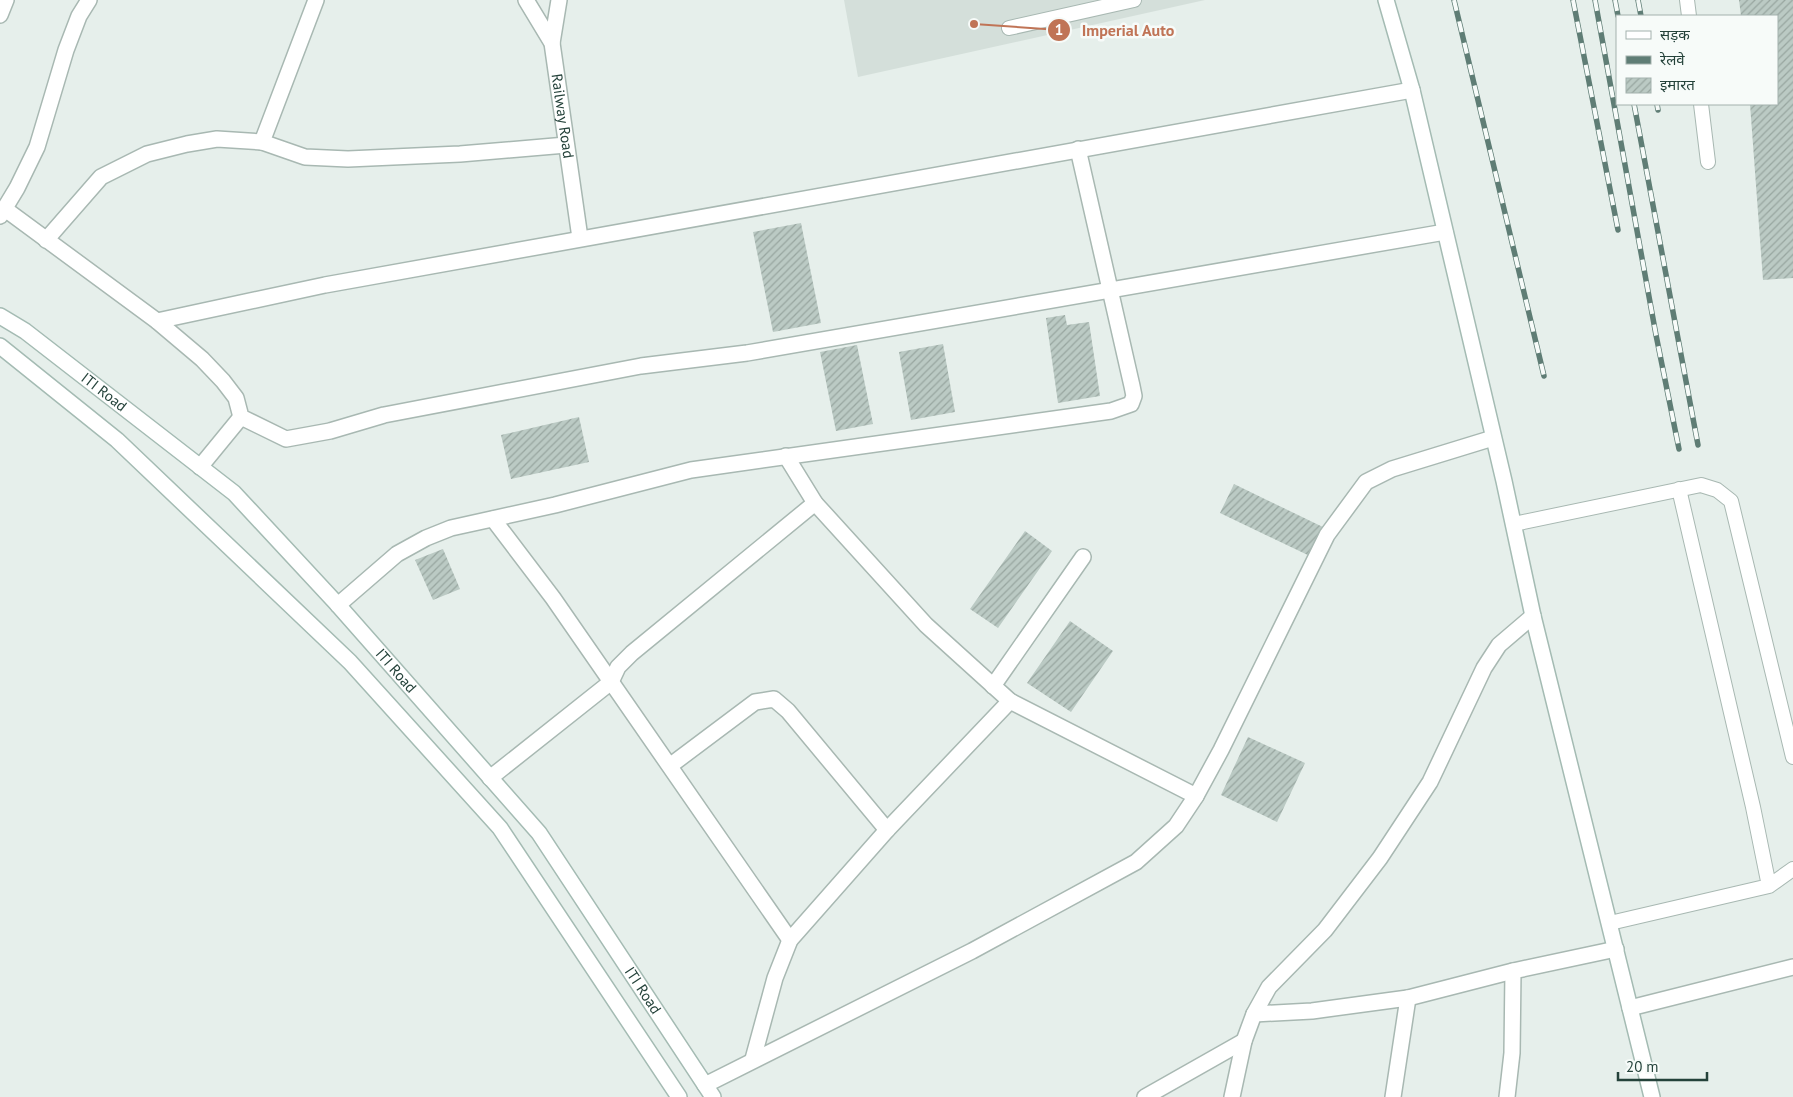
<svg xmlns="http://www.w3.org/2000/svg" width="1793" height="1097" viewBox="0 0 1793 1097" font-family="'PT Sans','Noto Sans Devanagari',sans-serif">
	<defs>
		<pattern id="building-hatch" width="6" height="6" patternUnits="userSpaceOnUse" patternTransform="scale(1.25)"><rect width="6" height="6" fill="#bbcac4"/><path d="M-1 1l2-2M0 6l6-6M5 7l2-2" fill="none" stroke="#98a6a0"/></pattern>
	</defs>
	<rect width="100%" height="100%" fill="#e6efeb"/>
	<path fill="#d4dfda" d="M844,0h361l-347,77z"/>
	<path fill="url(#building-hatch)" d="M1739,0h54v278l-30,2 -13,-176h27v-88h-36z
		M801,223l20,100 -48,9 -20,-100z
		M1065,315l2,10 22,-3 11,74 -42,7 -12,-85z
		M943,344l12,68 -44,8 -12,-68z
		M857,345l16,79 -37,7 -16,-79z
		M579,417l10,45 -78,17 -10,-44z
		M1234,484l93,45 -13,29 -94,-45z
		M1025,531l27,20 -54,77 -28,-19z
		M443,549l17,40 -27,11 -18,-40z
		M1070,621l43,30 -42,61 -44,-29z
		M1248,737l57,26 -28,59 -56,-27z"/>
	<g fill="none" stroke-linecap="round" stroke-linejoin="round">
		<g stroke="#a8b8b2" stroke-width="16">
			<path id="lane" d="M1687,0l2,16
				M1009,28l125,-28
				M1701,104l7,58
				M1679,489l74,318 16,79
				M1514,524l187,-39 16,5 14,11 62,256
				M1610,923l159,-37 24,-17"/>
		</g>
		<g stroke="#a8b8b2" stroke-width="18">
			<g id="street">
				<path id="s1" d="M526,0l26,43 28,195"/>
				<path d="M0,15l6,-15"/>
				<path d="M552,43l7,-43"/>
				<path d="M262,142l54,-142"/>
				<path d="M5,209l152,112 45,38 21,22 13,17 5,19 45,22 44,-8 54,-16 257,-49 106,-13 698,-121"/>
				<path d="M0,216l17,-28 20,-41 29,-97 13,-34 10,-16"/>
				<path d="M46,240l55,-63 46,-23 40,-10 30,-5 45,3 43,15 43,2 112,-5 106,-9"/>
				<path d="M157,321l168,-36 1087,-195"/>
				<path d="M786,456l29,47 111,122 84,76 186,95"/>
				<path d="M200,467l41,-50"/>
				<path d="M493,519l60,79 237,342"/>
				<path d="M338,605l59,-51 29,-16 25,-10 104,-23 136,-35 420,-59 20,-7 3,-8 -2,-10 -54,-237"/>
				<path d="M993,686l90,-129"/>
				<path d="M671,765l84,-63 19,-3 14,12 99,119"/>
				<path d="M490,778l121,-96 7,-15 14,-14 183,-150"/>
				<path d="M1630,1008l163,-41"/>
				<path d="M1254,1014l58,-3 96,-13 105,-27 103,-22"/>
				<path d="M753,1059l22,-81 15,-38 97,-110 123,-129"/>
				<path d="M705,1085l267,-134 164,-89 40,-36 20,-30 25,-46 106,-215 39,-53 26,-13 101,-31"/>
				<path d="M1145,1097l99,-56"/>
				<path d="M1232,1097l12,-56 10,-27 15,-27 56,-57 55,-72 50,-76 54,-114 15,-23 34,-29"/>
				<path d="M1393,1097l15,-99"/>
				<path d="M1507,1097l5,-44 1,-82"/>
			</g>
		</g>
		<g stroke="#a4bbb3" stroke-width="18">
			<g id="secondary">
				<path d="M1386,0l26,90 92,391 29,135 119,481"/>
				<path id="s2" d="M0,316l25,15 209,162 104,112 201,228 174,264"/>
				<path d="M0,346l117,94 233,222 150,166 179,269"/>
			</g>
		</g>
		<use href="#lane" stroke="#fff" stroke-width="14"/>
		<use href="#street" stroke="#fff" stroke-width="15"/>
		<use href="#secondary" stroke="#fff" stroke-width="15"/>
		<g stroke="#5f7d75" stroke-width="5.5">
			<path id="rail" d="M1454,0l90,376
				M1573,0l45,230
				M1595,0l61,335 23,114
				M1615,0l3,16
				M1638,0l3,16
				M1634,104l64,341
				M1657,104l1,6"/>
		</g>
		<use href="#rail" stroke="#f7fbf9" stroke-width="4" stroke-dasharray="11" stroke-linecap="butt"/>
	</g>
	<g text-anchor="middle" stroke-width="5" stroke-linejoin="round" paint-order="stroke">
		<g font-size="15" fill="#24423a" stroke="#f7fbf9">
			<text dy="5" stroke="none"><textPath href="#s1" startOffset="124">Railway Road</textPath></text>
			<text dy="5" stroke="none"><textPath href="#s2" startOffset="129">ITI Road</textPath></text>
			<text dy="5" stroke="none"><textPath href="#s2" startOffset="534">ITI Road</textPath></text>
			<text dy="5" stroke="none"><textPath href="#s2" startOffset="939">ITI Road</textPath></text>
		</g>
	</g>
	<path fill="none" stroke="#c07456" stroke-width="2" d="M974 24L1059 30"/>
	<g fill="#c07456" stroke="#f7fbf9" stroke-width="2">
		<circle cx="974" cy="24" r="5"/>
		<circle cx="1059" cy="30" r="12"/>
	</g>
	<g font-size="15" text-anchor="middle" font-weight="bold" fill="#fff">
		<text x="1059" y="35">1</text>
	</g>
	<g font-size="16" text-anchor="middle" font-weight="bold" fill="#c07456" stroke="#f7fbf9" stroke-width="5" stroke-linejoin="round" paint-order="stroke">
		<text x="1128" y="36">Imperial Auto</text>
	</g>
	<rect x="1616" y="15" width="162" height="90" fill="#f7fbf9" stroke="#a3b1ad"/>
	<rect x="1626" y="31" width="25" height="8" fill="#ffffff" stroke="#a3b1ad"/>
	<text x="1660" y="40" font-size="15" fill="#24423a">सड़क</text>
	<rect x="1626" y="56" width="25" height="8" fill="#5f7d75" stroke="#a3b1ad"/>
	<text x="1660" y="65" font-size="15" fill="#24423a">रेलवे</text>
	<rect x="1626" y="78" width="25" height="15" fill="url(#building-hatch)" stroke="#a3b1ad"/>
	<text x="1660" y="90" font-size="15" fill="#24423a">इमारत</text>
	<path d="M1618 1072v8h89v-8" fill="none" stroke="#24423a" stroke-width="2.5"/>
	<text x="1626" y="1072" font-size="15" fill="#24423a" stroke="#f7fbf9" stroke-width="4" paint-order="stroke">20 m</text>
</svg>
